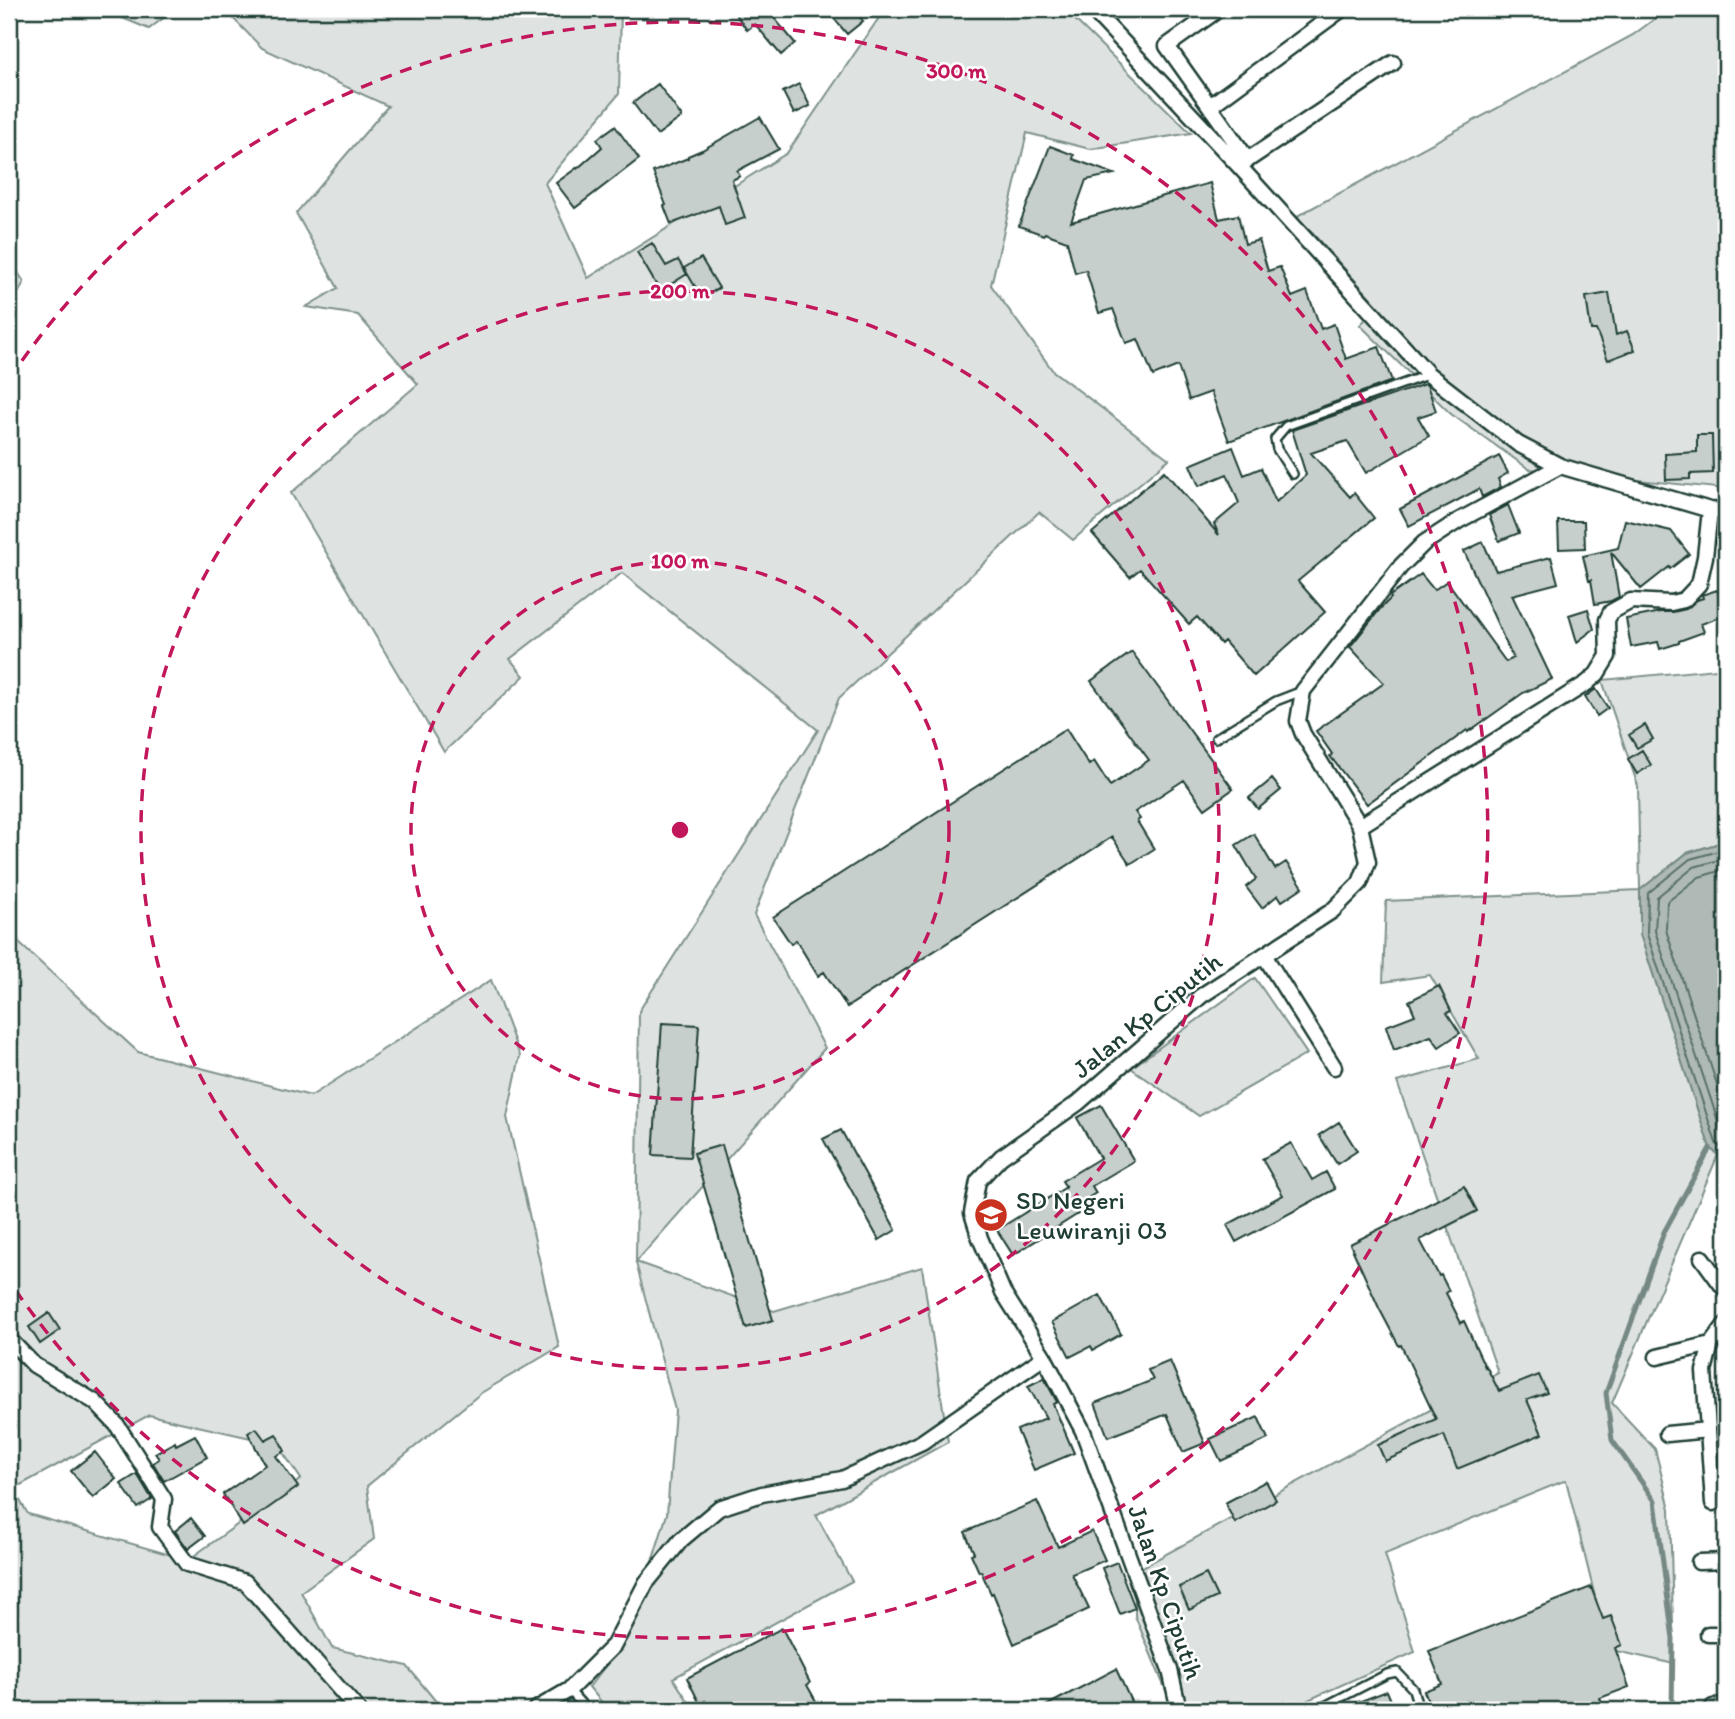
<svg xmlns="http://www.w3.org/2000/svg" width="1735" height="1719" viewBox="0 0 1735 1719" font-family="Itim,sans-serif">
	<rect width="100%" height="100%" fill="#fff"/>
	<filter id="ink" filterUnits="userSpaceOnUse"><feTurbulence type="fractalNoise" baseFrequency=".0143" numOctaves="2"/><feDisplacementMap in="SourceGraphic" scale="14" xChannelSelector="R" yChannelSelector="G"/><feConvolveMatrix kernelMatrix="1 2 1 2 8 2 1 2 1" color-interpolation-filters="sRGB"/></filter>
	<g filter="url(#ink)">
		<path fill="#dee3e2" stroke="#7e908b" stroke-width="2" fill-rule="evenodd" d="M101,9h74l-26,20z
			M224,9h397l-2,85 -74,89 43,95 199,-125 98,-144h179l127,124 -101,16 -63,-16 -36,152 62,86 116,88 -96,81 -34,-28 -200,186 -85,217 71,133 -189,214 138,49 148,-44 26,175 -132,73 36,66 -179,97 21,32h-86l-19,-23 40,-51 38,-122 8,-104 -39,-147 3,-252 179,-281 -196,-157 -112,86 14,17 -80,76 -153,-259 127,-109 -60,-69 -52,-8 32,-19 -42,-75 92,-107 -126,-58z
			M1668,9h58v480l-197,-20 -78,-55 -91,-89 18,-19 -81,-90 336,-181z
			M9,258l15,24 -15,29z
			M1726,668v173l-39,12 -47,38v43l70,214 8,7 -106,248 43,46 15,60 4,155 -66,-15 -42,-169 -181,74 30,98 -129,58h-112l-39,-94v-45l363,-198 -101,-291 82,-23 -49,-84 -47,7 3,-81 254,-11 -2,-104 -36,-106z
			M9,919l11,25 118,108 173,44 180,-116 29,76 -13,61 52,230 -78,46 -114,93 7,53 -73,53 31,56 75,18 36,44h-434zM149,1415l128,29 24,35 -113,81 -160,-46 -15,-25z
			M1255,978l52,76 -108,62 -68,-48z"/>
		<path fill="#afbab7" stroke="#758883" stroke-width="2" d="M1726,841v313l-8,1 -8,-7 -70,-214v-44l47,-37z"/>
		<g fill="none" stroke-linecap="round" stroke-linejoin="round">
			<path stroke="#596f68" stroke-width="2" d="M1726,849l-36,10 -42,34 -1,41 69,209 4,4h6
				M1726,858l-32,9 -37,30 -2,34 68,205 3,3
				M1726,869l-27,8 -32,25 -1,28 60,182"/>
			<path stroke="#758883" stroke-width="5" d="M1672,1710l1,-71 -18,-138 -43,-61 -6,-47 58,-161 46,-84"/>
		</g>
		<path fill="#c7cfcc" stroke="#1f3d34" stroke-width="2" d="M732,9h43l-5,4 25,30 -14,12 -26,-31 -8,6z
			M826,9h28l9,12 -16,13z
			M658,84l24,33 -25,18 -24,-32z
			M799,84l11,22 -16,8 -11,-22z
			M760,117l19,32 -42,22 3,5 -8,4 13,38 -20,7 -6,-19 -48,18 -7,-18 2,-1 -13,-33 35,-14v-2l14,-6z
			M615,126l24,33 -64,49 -19,-25 22,-16v1l24,-21 -5,-8z
			M1050,146l24,9 -1,4 41,15 -28,6 -15,42 139,-39 9,36 19,-4 7,29 14,-4 9,31 12,-4 12,30 15,-6 14,38 13,-5 12,35 33,-12 13,34 -163,60 -18,-49 -22,8 -11,-34 -25,10 -15,-37 -12,4 -13,-34 -14,4 -13,-43 -11,3 -8,-32 -22,-8 -1,2 -25,-9z
			M652,243l14,23 12,-6 9,14 -27,17 -23,-39z
			M701,258l18,30 -17,10 -18,-30z
			M1609,293l7,42 11,-4 8,19 -27,10 -12,-30h-5l-5,-33z
			M1425,384l2,1 9,26 -18,6 11,19 -63,37 -19,-32 -36,12 39,44 4,-4 20,25 -76,63 27,31 -71,64 -30,-35 -3,3 -24,-27 -8,7 -49,-55 -10,8 -38,-44 72,-62 55,64 -5,-11 25,-21 -12,-29 -28,12 -9,-21 43,-18 11,28 17,-7 15,34 30,-27 -14,-45z
			M1697,435h15l1,38 -23,1v5l-24,1 -1,-26 32,-2z
			M1499,456l9,17 -10,6 3,8 -19,10 -3,-8 -70,37 -9,-17z
			M1508,505l11,28 -20,8 -10,-26z
			M1625,520l46,11 18,23 -19,15 -1,-2 -28,22 -30,-37 8,45 -8,4 -16,3 -4,-24 -2,1 -6,-25 35,-8z
			M1558,521h26l1,27 -26,1z
			M1483,542l13,29 55,-14 7,26 -46,12 40,84 -29,14 -55,39 -1,-2 -100,74 -37,-48 2,-2 -16,-23 68,-48 -34,-36 31,-39 10,-10 -1,-2 31,-22 13,16 13,-9 59,81 7,-4 -49,-107z
			M1717,590l9,25 -25,9 3,8 -25,9v2l-19,6 -2,-7 -27,5 -5,-28 35,-7h12l13,-3 11,-9 6,-2 -1,-3z
			M1588,609l6,20 -17,13 -8,-27z
			M1132,652l101,137 -28,20 -21,-29 -49,32 5,7 -3,2 17,28 -24,15 -18,-27 -265,170 -23,-35 -6,4 -22,-36 -5,4 -18,-27 293,-188 23,36 5,-4 16,25 39,-26 -58,-79z
			M1596,689l12,19 -11,8 -12,-19z
			M1645,725l8,14 -16,9 -8,-13z
			M1642,750l9,15 -14,9 -9,-15z
			M1272,779l9,11 -23,19 -9,-11z
			M1254,834l21,35 11,-7 17,25 -21,14 -4,-6 -16,13 -16,-21 10,-8 -20,-34z
			M1439,986l12,25 -4,2 13,20 -21,14 -8,-11 -37,14 -8,-24 29,-11 -6,-14z
			M662,1023l37,2 -9,132 -37,-2z
			M1101,1105l33,56 -42,25 4,7 -23,14 5,7 -65,41 -16,-25 69,-43 -4,-6 38,-23 -23,-40z
			M1339,1122l18,29 -20,13 -18,-29z
			M841,1130l55,100 -17,10 -56,-101z
			M1291,1143l21,37 14,-8 9,17 -99,53 -9,-17 56,-30 -21,-36z
			M722,1145l51,175 -27,8 -52,-175z
			M1464,1186l13,25 -57,29 19,36 2,-1 8,16 -3,2 15,30 3,-2 21,46 1,-1 13,25 40,-16 8,18 -20,7 15,34 -85,35 -13,-34 -59,26 -7,-16 58,-26 -35,-74 -2,1 -20,-38 -29,-64z
			M1100,1295l21,39 -28,16 -2,-4 -21,11 -18,-35z
			M49,1313l11,17 -20,14 -11,-17z
			M1170,1361l35,82 -22,9 -16,-38 -59,23 -13,-34 58,-23 -5,-10z
			M1044,1378l13,24 -4,2 21,49 -40,17 -17,-40 29,-12 -18,-32z
			M1258,1417l10,22 -47,22 -11,-22z
			M256,1428l9,12 11,-6 9,17 -9,5 22,31 -55,39 -20,-32 42,-29 -17,-32z
			M195,1435l12,22 -43,24 -11,-18 6,-4 -4,-6 20,-11 1,3z
			M95,1452l21,27 -23,19 -22,-27z
			M137,1474l15,25 -14,9 -17,-24z
			M1266,1481l10,19 -41,23 -10,-20z
			M1037,1501l21,46 34,-16 13,29 -33,14 17,35 -75,35 -21,-51 -2,1 -10,-23 -2,1 -8,-18 3,-1 -9,-21z
			M191,1518l14,18 -17,13 -13,-18z
			M1117,1562l18,46 -15,6 -18,-46z
			M1206,1574l11,23 -28,13 -10,-23z
			M1591,1587l12,32 8,-3 11,29 -7,3 14,39 -29,11 4,12h-172l-8,-19 18,-7 -13,-33z
			M782,1628l28,55 -3,2 14,25h-111l-5,-9 -5,3 -13,-26z
			M1116,1669l19,41h-97z
			M1387,1691l8,19h-55v-1z"/>
		<g fill="none" stroke-linecap="round" stroke-linejoin="round">
			<g stroke="#1f3d34" stroke-width="12">
				<path id="service" d="M1293,474l-16,-25 -2,-10 11,-13 141,-51
					M1216,738l60,-37 26,-10
					M569,1690l18,20
					M1317,1710l70,-36 10,-2 16,17 6,21"/>
			</g>
			<g stroke="#1f3d34" stroke-width="19">
				<path id="minor" d="M1092,9l147,157 189,208 90,70 42,22 150,44 16,1
					M1219,9l-52,37 81,114
					M1210,106l132,-97
					M1243,163l150,-100
					M1360,826l227,-143 10,-9 11,-18 -1,-36 4,-8 20,-11 40,2 13,-3 15,-16 6,-27 5,-47
					M1264,955l70,112
					M1702,1258l24,33
					M9,1339l25,26 61,37 22,23 47,74 -4,28 27,37 58,18 113,128
					M1657,1357l54,-13
					M1667,1434l41,-4
					M1713,1503l-9,-132 7,-27 15,-20
					M1699,1562l27,-1
					M1708,1634h18
					M1713,1707l13,-1
					M535,1710l34,-20 45,-45 32,-62 35,-43 38,-32 43,-14 80,-15 80,-37 122,-85
					M1179,1710l-9,-40 -87,-239 -39,-74 -41,-65 -23,-54 -8,-25 6,-32 23,-24 77,-54 123,-107 131,-85 28,-28 8,-21 -8,-36 -57,-92 -5,-13 5,-30 98,-125 23,-23 34,-22 102,-55"/>
			</g>
			<use href="#service" stroke="#fff" stroke-width="7"/>
			<use href="#minor" stroke="#fff" stroke-width="14"/>
		</g>
	</g>
	<g fill="none" stroke="#c2185b" stroke-width="3.5" stroke-dasharray="12 9">
		<circle cx="680" cy="830" r="269"/>
		<circle cx="680" cy="830" r="539"/>
		<path d="M10 378A808 808 0 1 1 10 1282"/>
	</g>
	<defs>
		<g id="school-disc" transform="scale(1.75)"><circle r="9.5" fill="#c8321e" stroke="#fff"/><path d="M0-5L7-2L0 1L-7-2ZM-4 1L0 2.5L4 1V4Q0 6-4 4Z" fill="#fff"/></g>
	</defs>
	<g fill-rule="evenodd">
		<use href="#school-disc" x="991" y="1215"/>
	</g>
	<g text-anchor="middle" stroke-width="5" stroke-linejoin="round" paint-order="stroke">
		<g font-size="26" fill="#1f3d34" stroke="#fff">
			<text transform="translate(1147 1015) rotate(-39)" y="9">Jalan Kp Ciputih</text>
			<text transform="translate(1166 1592) rotate(71)" y="9">Jalan Kp Ciputih</text>
		</g>
		<g font-size="26" fill="#1f3d34" stroke="#fff" text-anchor="start">
			<text x="1016" y="1209">SD Negeri<tspan x="1016" dy="30">Leuwiranji 03</tspan></text>
		</g>
	</g>
	<circle cx="680" cy="830" r="10" fill="#c2185b" stroke="#fff" stroke-width="3.5"/>
	<g font-size="21" text-anchor="middle" font-weight="bold" fill="#c2185b" stroke="#fff" stroke-width="5" stroke-linejoin="round" paint-order="stroke">
		<text x="956" y="78">300 m</text>
		<text x="680" y="298">200 m</text>
		<text x="680" y="568">100 m</text>
	</g>
	<rect width="1735" height="1719" fill="none" stroke="#fff" stroke-width="35"/>
	<rect x="18" y="18" width="1700" height="1684" fill="none" stroke="#1f3d34" stroke-width="2.5" filter="url(#ink)"/>
</svg>
